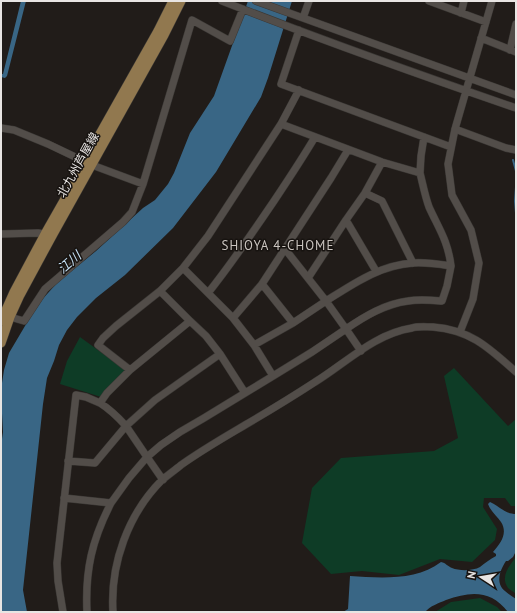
<svg xmlns="http://www.w3.org/2000/svg" width="517" height="613" viewBox="0 0 517 613" font-family="'PT Sans','Noto Sans JP',sans-serif">
	<rect width="100%" height="100%" fill="#211c19"/>
	<path fill="#0e3c26" d="M80,337l44,32v3l-23,25 -41,-13 7,-23z
		M454,368l54,58 8,-7v87h-5l-6,-8h-21l-1,9 14,22 -2,11 -23,22 -32,-3 -41,16 -37,-4 -31,3 -29,-31 10,-55 29,-30 93,-7 24,-13 -14,-62z
		M516,557v37c-2,-2 -6,-4 -8,-6 -8,-11 1,-22 8,-31z
		M480,598l17,9 5,5h-67l16,-10z"/>
	<path fill="#396685" d="M21,1h5l-19,75 -2,2 -4,-1v-3h2z
		M248,1h44l-24,77 -7,19 -45,75 -43,56 -48,47 -29,23 -19,19 -10,13 -8,15 -5,16 -7,17 -4,26 -20,186 4,22h-26v-166l2,-14 -2,-37 1,-12 2,-13 5,-17 29,-49 20,-22 38,-31 47,-43 12,-8 13,-16 6,-11 16,-40 24,-37z
		M490,502c9,4 15,12 26,12v37l-3,6 -5,4h-2c-6,9 -11,22 -1,30 3,3 7,5 11,8v13h-8c-17,-22 -37,-21 -62,-12 -7,3 -16,6 -21,12h-70l-6,-1 -6,1 5,-3 2,-33c30,2 66,5 91,-14 5,1 6,4 11,6 7,3 21,3 28,-1 5,-4 10,-8 16,-11v-2l-3,-2c8,-9 15,-19 8,-30 -4,-6 -10,-10 -13,-18z"/>
	<g fill="none" stroke-linecap="round" stroke-linejoin="round">
		<path stroke="#396685" stroke-width="2" d="M513,160l3,11
			M516,187l-1,14 1,12"/>
		<g stroke="#3b3835" stroke-width="8">
			<path id="minor" d="M222,1c97,38 195,73 294,107
				M256,1l260,94
				M429,1l57,21
				M461,13l3,-12
				M303,18l6,-17
				M299,30l-18,54 170,63
				M481,38l35,14
				M510,50l6,-26
				M299,90l-18,34 101,38 38,11 1,-17 3,-19
				M1,128l13,2 34,14 44,21 51,19
				M455,129l51,19 10,2
				M420,173c3,12 5,23 9,34 10,22 19,34 22,59
				M365,193l17,8 31,62
				M346,220l30,51
				M1,234l37,-1 7,1
				M285,249l41,52 -33,22
				M183,268l50,50 21,27 19,31 -28,17
				M308,278l38,-58 19,-27 17,-31
				M160,291l30,30
				M208,293c24,-30 45,-61 66,-92 14,-21 28,-42 41,-64
				M10,317l14,4 21,-32 78,-67 9,-10 11,-28 49,-164 38,21 13,-32
				M233,318l29,-34 69,-106 17,-28
				M460,332l13,-33 6,-36 -8,-33 -19,-35 -4,-31 7,-35 37,-128
				M254,345l39,-22 -31,-39
				M273,376l39,-24 34,-23 -20,-28c27,-17 54,-36 87,-38 13,-1 25,1 38,3l-4,20 -5,15c-12,-1 -23,-2 -34,0 -23,3 -43,15 -62,28l15,22
				M68,461l27,2 31,-37c-9,-10 -15,-16 -26,-23
				M163,480l-16,-23 14,-12 19,-13 24,-14 41,-25 -25,-39
				M64,498l47,5c-19,37 -26,67 -24,109
				M111,503l18,-25 18,-21 -21,-31 29,-26 65,-46 -14,-18 -16,-15 -60,49
				M63,612l-5,-31 -1,-18 19,-168 10,2 14,6 7,-10 23,-23 -32,-25 5,-7 13,-12 44,-35 23,-23 25,-32 73,-112
				M113,612c-3,-48 15,-98 49,-132 6,-5 13,-10 19,-15 21,-15 42,-27 64,-40 24,-14 47,-28 70,-43 31,-19 59,-48 97,-54 6,-2 14,-1 21,-1 38,3 56,21 83,45"/>
		</g>
		<g stroke="#3b3835" stroke-width="10">
			<path id="major" d="M1,321l13,-29 31,-58 41,-72 10,-21 62,-110 15,-30
				M1,343l9,-26 10,-22 33,-61 111,-199 17,-34"/>
		</g>
		<use href="#minor" stroke="#524d49" stroke-width="7"/>
		<use href="#major" stroke="#91784f" stroke-width="9"/>
	</g>
	<g text-anchor="middle" stroke-width="3" stroke-linejoin="round" paint-order="stroke">
		<g font-size="12" fill="#e8e5e3" stroke="#171310">
			<text transform="translate(78 165) rotate(-61)" y="4">北九州芦屋線</text>
		</g>
		<g font-size="13" letter-spacing="1" fill="#cbc5c0" stroke="#171310">
			<text x="278" y="250">SHIOYA 4-CHOME</text>
		</g>
		<g font-size="13" font-style="italic" fill="#c5e0f5" stroke="#171310">
			<text transform="translate(69 262) rotate(-41)" y="5">江川</text>
		</g>
	</g>
	<rect width="517" height="613" fill="none" stroke="#e8e5e3" stroke-width="4"/>
	<g transform="translate(481 577) rotate(282)" stroke="#171310" stroke-width="3" paint-order="stroke">
	<path d="M0-3L7 15L0 10L-7 15Z" fill="#e8e5e3"/>
	<text y="-6" font-size="11" font-weight="bold" text-anchor="middle" fill="#e8e5e3">N</text>
	</g>
</svg>
